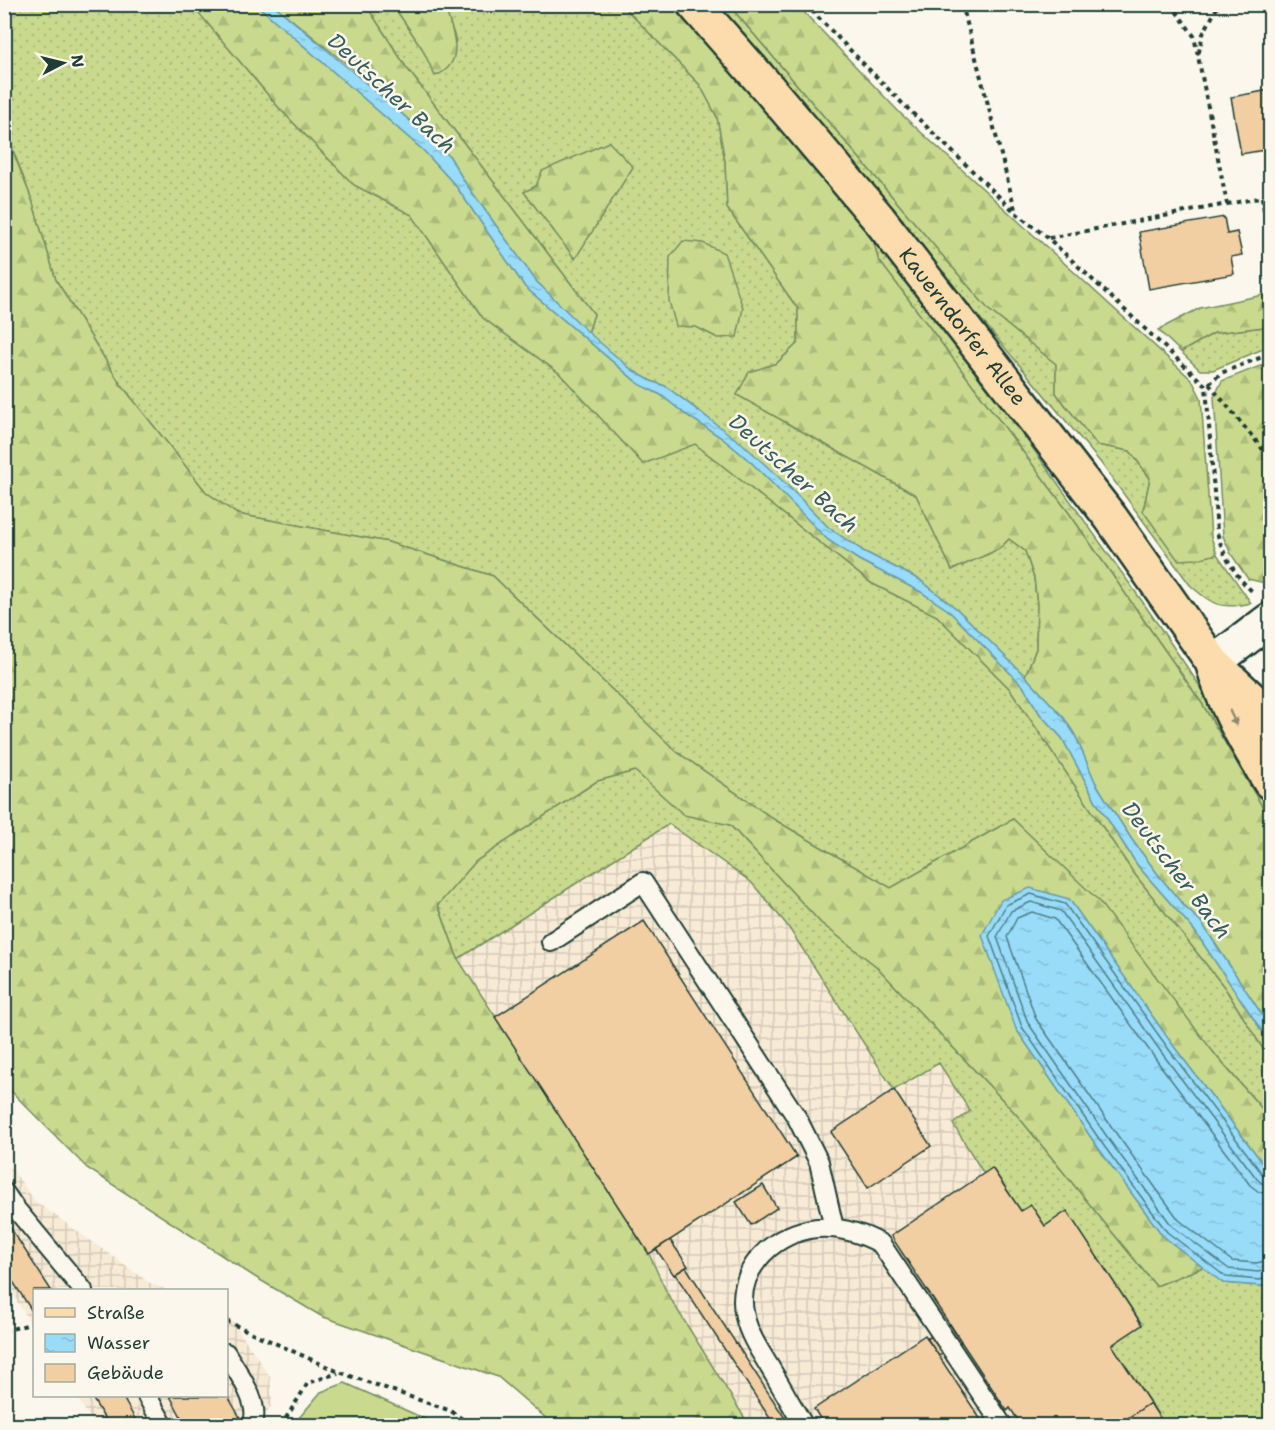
<svg xmlns="http://www.w3.org/2000/svg" width="1275" height="1430" viewBox="0 0 1275 1430" font-family="'Shantell Sans',sans-serif">
	<defs>
		<pattern id="industrial-grid" width="8" height="8" patternUnits="userSpaceOnUse" patternTransform="scale(1.5)"><rect width="8" height="8" fill="#f8ebd6"/><path d="M0 4h8M4 0v8" fill="none" stroke="#d4cab8"/></pattern>
		<pattern id="grass-dots" width="8" height="8" patternUnits="userSpaceOnUse" patternTransform="scale(1.5)"><rect width="8" height="8" fill="#c9da8e"/><path d="M2 2h.1M6 6h.1" fill="none" stroke="#acbc7b" stroke-width="1.8" stroke-linecap="round"/></pattern>
		<pattern id="forest-firs" width="22" height="20" patternUnits="userSpaceOnUse" patternTransform="scale(1.5)"><rect width="22" height="20" fill="#c9da8e"/><path d="M5 1l3.5 6h-7zM16 11l3.5 6h-7z" fill="#acbc7b"/></pattern>
		<pattern id="water-ripples" width="26" height="14" patternUnits="userSpaceOnUse" patternTransform="scale(1.5)"><rect width="26" height="14" fill="#98dcfa"/><path d="M2 4q2-2 4 0t4 0M15 11q2-2 4 0t4 0" fill="none" stroke="#83bed7"/></pattern>
	</defs>
	<rect width="100%" height="100%" fill="#fbf7ec"/>
	<filter id="ink" filterUnits="userSpaceOnUse"><feTurbulence type="fractalNoise" baseFrequency=".0167" numOctaves="2"/><feDisplacementMap in="SourceGraphic" scale="12" xChannelSelector="R" yChannelSelector="G"/><feConvolveMatrix kernelMatrix="1 2 1 2 8 2 1 2 1" color-interpolation-filters="sRGB"/></filter>
	<g filter="url(#ink)">
		<path fill="url(#industrial-grid)" d="M635,771l186,152 431,502h-503l-82,-132 -18,-39 -191,-295 -20,-55z
			M4,1158l31,43 115,82 17,7h-133v39l-29,-48z
			M227,1316l3,2 40,58 2,28 -14,21 -163,1 -19,-30h150z"/>
		<path fill="url(#grass-dots)" stroke="#748c61" stroke-width="1.5" fill-rule="evenodd" d="M5,5h187l88,104 74,76 58,30 71,103 76,55 84,90 52,-19 176,139 66,33 73,73 123,183 92,116 45,72v58l-257,-299 -122,69 -116,-68 -98,-68 -184,-176 -105,-34 -151,-28 -31,-22 -87,-110 -63,-102 -24,-80 -27,-71z
			M366,5h27l29,43 13,27 21,-34 -12,-36h178l78,80 17,32 8,44 2,47 71,101v34l-21,20 -28,10 -12,22 179,100 36,75 47,-21 10,-10 16,12 9,27 3,26 -1,45 -11,27 -67,-66 -38,-30 -55,-28 -36,-24 -41,-42 -86,-73 -37,-27 -14,-5 -19,-11 -44,-37 6,-19 -188,-247zM536,186l39,72 -51,-66zM734,287l9,21 -25,30 -22,-11z
			M716,5h13l260,305 67,54v29l41,52 33,6 20,27 -7,33 55,48 19,-5 34,49c-30,7 -39,2 -61,-18l-89,-122 -358,-429z
			M873,239l105,133 164,229 68,100 60,98v21l-67,-115 -134,-192 -191,-254z
			M1264,327l6,19 -57,24h-13l-19,-18 33,-19z
			M635,771l49,43 46,11 91,98 55,43 141,149 139,171 47,-19 20,16 39,3 8,-5v144h-105l-53,-80 30,-21 -75,-112 -22,14 -14,-21 -10,6 -28,-42 -9,5 -31,-50 17,-13 -31,-48 -45,27 -107,-165 -36,-43 -82,-58 -211,135 -20,-55 38,-43 121,-80z"/>
		<path fill="url(#forest-firs)" stroke="#748c61" stroke-width="1.5" d="M192,5h65l167,146 32,35 69,101 114,97 22,11 24,19 37,24 29,24 77,78 31,20 62,32 27,18 75,76 17,28 22,24 35,65 41,63 56,64 76,113v17l-45,-72 -92,-116 -123,-183 -73,-73 -66,-33 -176,-139 -52,20 -84,-91 -76,-55 -71,-103 -58,-30 -74,-76z
			M274,5h92l40,62 188,247 -6,19 -52,-52 -72,-100 -14,-24 -100,-90z
			M393,5h51c8,24 24,58 -9,71l-13,-28z
			M622,5h48l55,59 148,175 5,20 191,254 134,192 67,115v207l-69,-105 -17,-16 -24,-29 -28,-37 -36,-56 -21,-49 -11,-17 -39,-42 11,-27 1,-45 -3,-26 -9,-27 -16,-12 -10,10 -47,21 -36,-75 -179,-100 12,-23 28,-9 21,-20v-34l-71,-101 -2,-47 -8,-44 -17,-32z
			M729,5h68l103,108 292,267 9,18 10,139 6,17 -19,5 -20,1 -35,-49 7,-33 -20,-27 -33,-6 -41,-52v-29l-67,-54z
			M4,129l28,71 24,80 63,102 87,110 31,22 151,28 105,34 184,176 98,68 116,68 122,-69 84,80 120,158 53,61v59l-5,-11 -90,-118 -106,-149 -53,130 83,120 64,87 40,31 -47,19 -139,-171 -141,-149 -55,-43 -91,-98 -46,-10 -49,-44 -38,10 -121,80 -38,44 20,54 191,295 18,39 82,132h-195l-56,-48 -177,-61 -66,-39 -168,-109 -82,-83z
			M609,142l24,25 -58,92 -51,-67 12,-6 6,-15z
			M683,241l20,2 21,10 19,55 -6,29 -19,1 -22,-11 -20,-1 -7,-25 1,-44z
			M1268,294l-4,33 -50,6 -33,19 -23,-22 42,-22z
			M1270,362v218l-5,3 -17,-4 -17,-25 -8,-18 -9,-139 8,-16z"/>
		<path fill="#c9da8e" stroke="#748c61" stroke-width="1.5" d="M345,1383l78,35 13,7h-143l28,-33z"/>
		<path fill="url(#water-ripples)" stroke="#689cab" stroke-width="1.5" d="M257,5h17l162,138 14,14 14,24 72,100 53,52 43,37 19,11 14,5 79,59 44,41 41,42 36,24 55,28 38,30 67,66 39,42 11,17 21,49 36,56 28,37 24,29 17,16 69,105v16l-76,-113 -56,-64 -41,-63 -35,-65 -22,-24 -17,-28 -75,-76 -27,-18 -62,-32 -31,-20 -77,-78 -29,-24 -37,-24 -24,-19 -22,-11 -114,-97 -69,-101 -32,-35z
			M1030,888l39,11 106,149 90,118 5,11v104l-8,5 -39,-3 -60,-47 -64,-87 -83,-120 -34,-94 19,-35z"/>
		<g fill="none" stroke-linecap="round" stroke-linejoin="round">
			<path stroke="#4f7d83" stroke-width="1.5" d="M1270,1177l-7,-2 -93,-124 -105,-147 -34,-10 -25,11 -17,31 33,91 82,119 63,86 59,45 34,3 10,-4
				M1270,1185l-7,-1 -6,-5 -93,-123 -103,-145 -30,-9 -20,9 -14,26 31,86 82,118 62,85 57,43 29,3 12,-3
				M1270,1194l-11,-2 -9,-7 -93,-124 -102,-142 -23,-7 -15,6 -10,19 29,82 82,117 61,84 53,41 24,2 14,-3"/>
		</g>
		<path fill="#f2cea3" stroke="#1f3d34" stroke-width="1.5" d="M1270,90v59l-29,5 -10,-57z
			M1224,217l3,17 10,-2 5,23 -11,2 3,17 -85,15 -10,-57z
			M644,921l153,236 -148,97 -154,-237z
			M894,1090l37,56 -63,42 -37,-56z
			M992,1168l29,43 10,-6 14,21 22,-15 75,114 -30,20 38,58 -34,23h-79l-2,-3 -5,3h-8l-12,-18 -3,3 -116,-175z
			M763,1185l14,23 -26,17 -15,-23z
			M4,1218l47,72h-17v24l-30,-46z
			M670,1240l18,26 -14,9 -18,-26z
			M686,1267l104,159h-15l-100,-152z
			M950,1324l11,17 -22,15 -12,-17z
			M925,1335l60,91h-160l-11,-17z
			M226,1393l16,28 -7,5h-49l-16,-30h56z
			M91,1396h31l17,30h-30z
			M1150,1403l15,23h-49z
			M820,1418l5,8h-15z"/>
		<g fill="none" stroke-linecap="round" stroke-linejoin="round">
			<g stroke="#1f3d34" stroke-width="22">
				<path id="service" d="M551,942l92,-60 154,236 22,44 15,66
					M4,1192l11,16 68,82
					M226,1353c10,17 38,54 25,73
					M147,1396l17,30
					M804,1426c-12,-20 -23,-40 -35,-60 -9,-15 -20,-31 -24,-49 -11,-44 24,-80 65,-88 23,-4 51,3 71,15l122,182"/>
			</g>
			<g stroke="#1f3d34" stroke-width="38">
				<path id="minor" d="M1213,663l57,-43"/>
			</g>
			<g stroke="#1f3d34" stroke-width="38">
				<g id="primary">
					<path id="s1" d="M694,4l74,84 111,131 232,299 102,145 46,43 11,18"/>
					<path d="M1213,665c13,45 33,77 57,117"/>
				</g>
			</g>
			<path stroke="#1f3d34" stroke-width="4" stroke-dasharray="4.5 4.5" stroke-linecap="butt" d="M805,4l97,99 114,110 32,25 158,148 11,146c6,24 19,45 37,61
				M962,4l54,209
				M1171,4l23,32 4,20 5,-22 16,-30
				M1262,197l8,53
				M1227,204l43,-8
				M1049,238l178,-34 -29,-148
				M1209,384l61,74
				M1209,384l12,-11 49,-19
				M226,1321l113,51 112,39 21,15
				M4,1331l30,-8
				M281,1426l27,-43 30,-10"/>
			<use href="#service" stroke="#fbf7ec" stroke-width="18"/>
			<use href="#minor" stroke="#fbf7ec" stroke-width="33"/>
			<use href="#primary" stroke="#fcdcac" stroke-width="33"/>
		</g>
		<defs><path id="oneway-solid" d="M-6-.8H1V-3.2L6.5 0L1 3.2V.8H-6Z" transform="scale(1.5)"/></defs>
		<use fill="#8e8c70" href="#oneway-solid" transform="translate(1233 718) rotate(65)"/>
	</g>
	<g text-anchor="middle" stroke-width="5" stroke-linejoin="round" paint-order="stroke">
		<g font-size="21" fill="#1f3d34" stroke="#fbf7ec">
			<text dy="7" stroke="none"><textPath href="#s1" startOffset="420">Kauerndorfer Allee</textPath></text>
		</g>
		<g font-size="22" font-style="italic" fill="#375d5c" stroke="#fbf7ec">
			<text transform="translate(392 93) rotate(43)" y="8">Deutscher Bach</text>
			<text transform="translate(794 473) rotate(42)" y="8">Deutscher Bach</text>
			<text transform="translate(1177 870) rotate(53)" y="8">Deutscher Bach</text>
		</g>
	</g>
	<rect width="1275" height="1430" fill="none" stroke="#fbf7ec" stroke-width="24"/>
	<rect x="12" y="12" width="1251" height="1406" fill="none" stroke="#1f3d34" stroke-width="2" filter="url(#ink)"/>
	<rect x="33" y="1289" width="195" height="108" fill="#fbf7ec" stroke="#a3ada2" stroke-width="1.5"/>
	<rect x="45" y="1308" width="30" height="9" fill="#fcdcac" stroke="#a3ada2" stroke-width="1.5"/>
	<text x="87" y="1319" font-size="18" fill="#1f3d34">Straße</text>
	<rect x="45" y="1334" width="30" height="18" fill="url(#water-ripples)" stroke="#a3ada2" stroke-width="1.5"/>
	<text x="87" y="1349" font-size="18" fill="#1f3d34">Wasser</text>
	<rect x="45" y="1364" width="30" height="18" fill="#f2cea3" stroke="#a3ada2" stroke-width="1.5"/>
	<text x="87" y="1379" font-size="18" fill="#1f3d34">Gebäude</text>
	<g transform="translate(63 63) rotate(83)" stroke="#fbf7ec" stroke-width="4.5" paint-order="stroke">
	<path d="M0-4.5L10 22L0 15L-10 22Z" fill="#1f3d34"/>
	<text y="-9" font-size="16" font-weight="bold" text-anchor="middle" fill="#1f3d34">N</text>
	</g>
</svg>
